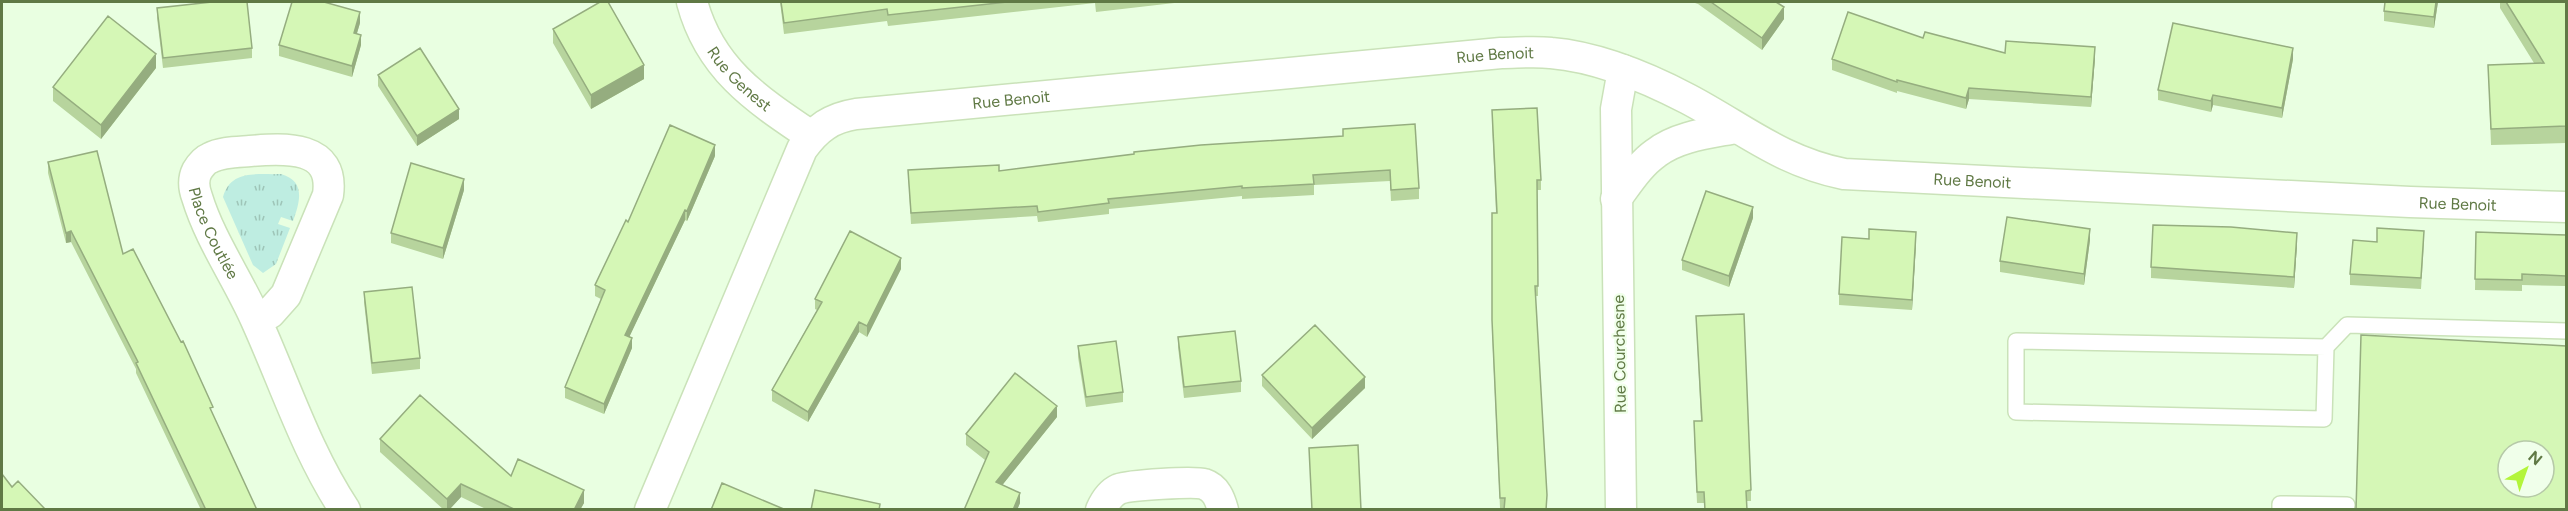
<svg xmlns="http://www.w3.org/2000/svg" width="2568" height="511" viewBox="0 0 2568 511" font-family="Figtree,sans-serif">
	<defs>
		<pattern id="grass-tufts" width="24" height="20" patternUnits="userSpaceOnUse" patternTransform="scale(1.5)"><rect width="24" height="20" fill="#beede1"/><path d="M3 7l-1-3M5 7V3M7 7l1-3M15 17l-1-3M17 17v-4M19 17l1-3" fill="none" stroke="#9ec5b8"/></pattern>
	</defs>
	<rect width="100%" height="100%" fill="#e9ffe1"/>
	<path fill="url(#grass-tufts)" d="M281,174c25,7 19,28 12,47l-12,-4 -3,7 12,4 -14,36 -13,9 -10,-8 -30,-68c8,-28 34,-22 58,-23z"/>
	<g fill="none" stroke-linecap="round" stroke-linejoin="round">
		<g stroke="#cae2b9" stroke-width="18">
			<path id="lane" d="M2326,347l-310,-6v71l308,7 2,-72 21,-22 219,6
				M2280,510v-6l67,1"/>
		</g>
		<g stroke="#cae2b9" stroke-width="33">
			<g id="street">
				<path id="s1" d="M692,2c18,67 64,97 119,134"/>
				<path d="M1616,199c12,-16 23,-34 40,-46 22,-17 54,-20 80,-25"/>
				<path id="s2" d="M256,320l14,-7 16,-18 42,-100c7,-50 -43,-47 -78,-44 -13,1 -29,1 -40,7 -5,2 -10,8 -13,13 -4,8 -3,18 0,26 13,43 41,82 59,123 29,64 50,131 89,190"/>
				<path id="s3" d="M650,510l152,-361c15,-21 29,-31 54,-35l645,-61c16,0 33,-2 50,0 48,4 95,24 137,46 55,29 92,62 156,75l566,28 156,5"/>
				<path d="M1101,510c4,-9 9,-17 18,-21 11,-4 75,-8 85,-5 12,4 16,15 19,26"/>
				<path d="M1621,510l-5,-401 7,-39"/>
			</g>
		</g>
		<use href="#lane" stroke="#fff" stroke-width="15"/>
		<use href="#street" stroke="#fff" stroke-width="30"/>
	</g>
	<path fill="#b7d49d" d="M780,2h403l-87,10 -1,-9 -207,23 -1,-5 -103,13z
		M1692,2h84l8,17 -22,31 -64,-46z
		M2438,2l-4,26 -50,-7v-10z
		M2500,2h66v141l-75,2 -3,-80 46,-2 -34,-55z
		M157,8l95,40v10l-89,10 -6,-50z
		M360,23l-3,10 4,12 -9,32 -73,-21v-11z
		M553,29l91,50 -53,30 -38,-66z
		M1923,38l82,15 90,5 -4,49 -122,-8 -3,10 -69,-18v2l-65,-23v-11z
		M2293,59l-11,59 -69,-13 -2,7 -53,-12v-10z
		M156,68l-55,71 -48,-38v-14z
		M378,75l81,44 -42,27 -39,-60z
		M1492,121l49,59v10h-4l1,106h-3l-31,212h-4l-8,-177v-118h4z
		M1343,136l76,52v11l-28,2 -1,-20 -76,4v10l-72,4v-3l-133,13v5l-71,8 -1,-6 -126,8 -3,-54 91,1z
		M715,156l-28,65 -2,-1 -56,117 3,11 -28,66 -39,-16v-11l36,-88 -6,-3v-11l33,-63z
		M48,162l75,92 90,161 44,95h-56l-65,-137v-4l-65,-127 -5,1 -18,-70z
		M464,190l-21,69 -52,-16v-10z
		M1753,218l-24,69 -47,-17v-10z
		M2476,232l90,3v51l-44,-1v6l-47,-1z
		M1869,239l47,4 -4,67 -73,-5v-11z
		M2090,240l-6,45 -84,-13v-11z
		M2424,242l-3,47 -71,-4v-11z
		M2297,244l-3,44 -143,-10v-11z
		M901,269l-34,68 -8,-5 -51,90 -36,-21v-11l45,-80 -2,-1v-10z
		M364,292l56,66v11l-48,5 -8,-72z
		M1696,316l55,174v11h-4v9h-43v-7h-7l-3,-71 7,-11z
		M1178,337l63,44v11l-57,6 -6,-51z
		M1078,346l45,46v10l-37,5 -8,-50z
		M1262,375l103,13 -53,51 -50,-53z
		M1057,417l-55,68 18,18 -3,7 -32,-50 -19,-15v-11z
		M380,439l131,37 73,27 -4,7h-92l-27,-13 -12,13h-5l-64,-58z"/>
	<path fill="#95ad7f" d="M2436,2h2l-4,26v-11z
		M1784,7v12l-22,31v-12z
		M360,12v11l-6,20v-10z
		M361,35v10l-9,32v-11z
		M2095,47v11l-4,49v-10z
		M2293,48v11l-11,59v-10z
		M156,54v14l-55,71v-14z
		M644,65v14l-53,30v-14z
		M1969,88v11l-3,10v-11z
		M2213,95v10l-2,7v-11z
		M459,109v10l-42,27v-10z
		M715,145v11l-28,65v-10z
		M464,179v11l-21,69v-11z
		M1753,207v11l-24,69v-11z
		M685,210v10l-60,126v-11z
		M2090,229v11l-6,45v-11z
		M71,231v11l-5,1v-10z
		M1916,232v11l-4,67v-10z
		M2297,233v11l-3,44v-11z
		M901,258v11l-34,68v-11z
		M859,322v10l-51,90v-10z
		M632,338v10l-28,66v-10z
		M1365,377v11l-53,51v-11z
		M1057,406v11l-61,76v-11z
		M461,484v13l-12,13h-2v-11z
		M584,490v13l-4,7h-6z
		M1020,493v10l-3,7h-4z"/>
	<path fill="#d5f7b6" stroke="#95ad7f" stroke-width="1.5" fill-rule="evenodd" d="M212,2h35l5,46 -89,10 -6,-50z
		M292,2h32l36,10 -6,21 7,2 -9,31 -73,-21z
		M600,2h8l36,63 -53,30 -38,-66z
		M781,2h226l-119,13 -1,-6 -103,14z
		M1711,2h65l8,5 -22,31z
		M2385,2h51l-2,15 -50,-6z
		M2506,2h60v124l-75,3 -3,-64 56,-2z
		M1848,12l75,26 2,-6 80,21 1,-12 89,6 -4,50 -122,-9 -3,10 -69,-18v2l-65,-23z
		M108,16l48,38 -55,71 -48,-38z
		M2173,23l120,25 -11,60 -69,-13 -2,6 -53,-11z
		M420,48l39,61 -42,27 -39,-61z
		M1537,108l4,72h-4l1,106h-3l12,209 -1,15h-42l1,-12h-5l-8,-178v-107h5l-5,-103z
		M1415,124l4,64 -28,2 -1,-20 -77,5 1,9 -72,4v-2l-134,13 1,4 -71,9 -1,-6 -126,7 -3,-43 91,-5v6l135,-17v-2l67,-7 142,-9v-7z
		M670,125l45,20 -28,66 -2,-1 -60,125 7,3 -28,66 -39,-17 40,-97 -10,-5 31,-65 2,2z
		M97,151l26,103 10,-5 48,93 2,-1 30,66 -3,1 47,102h-51l-70,-147 2,-1 -67,-131 -5,2 -18,-71z
		M411,163l53,16 -21,69 -52,-15z
		M1706,191l47,16 -24,69 -47,-16z
		M2007,217l83,12 -6,45 -84,-13z
		M2153,225l78,2 66,6 -3,44 -143,-10z
		M2377,228l47,3 -3,47 -71,-4 3,-34 24,2z
		M1869,229l47,3 -4,68 -73,-6 3,-57 27,2z
		M850,231l51,27 -34,68 -8,-4 -51,90 -36,-22 50,-88 -7,-3z
		M2476,232l90,3v41l-44,-2v6l-47,-1z
		M412,287l8,71 -48,5 -8,-71z
		M1744,314l7,176 -5,1 1,19h-42l-1,-18h-7l-3,-71h8l-6,-105z
		M1315,325l50,52 -53,51 -50,-53z
		M1235,331l6,50 -57,6 -6,-50z
		M2361,335l205,11v164h-210zM2508,451h36v36h-36z
		M1116,341l7,51 -37,5 -8,-51z
		M1015,373l42,33 -61,76 24,11 -7,17h-49l25,-58 -23,-18z
		M420,395l91,81 7,-17 66,31 -10,20h-58l-55,-26 -14,15 -67,-60z
		M1358,445l3,65h-49l-3,-62z
		M2,474l10,13 6,-6 27,28 -43,1z
		M722,483l64,27h-75z
		M815,490l65,14 -1,6h-68z"/>
	<g text-anchor="middle" stroke-width="4.5" stroke-linejoin="round" paint-order="stroke">
		<g font-size="16" fill="#607945" stroke="#f0ffea">
			<text dy="6" stroke="none"><textPath href="#s3" startOffset="1100">Rue Benoit</textPath></text>
			<text dy="6" stroke="none"><textPath href="#s1" startOffset="92">Rue Genest</textPath></text>
			<text dy="6" stroke="none"><textPath href="#s3" startOffset="614">Rue Benoit</textPath></text>
			<text dy="6" stroke="none"><textPath href="#s3" startOffset="1604">Rue Benoit</textPath></text>
			<text dy="6" stroke="none"><textPath href="#s3" startOffset="2090">Rue Benoit</textPath></text>
			<text dy="6" stroke="none"><textPath href="#s2" startOffset="382">Place Coutlée</textPath></text>
			<text transform="translate(1619 354) rotate(-91)" y="6">Rue Courchesne</text>
		</g>
	</g>
	<rect width="2568" height="511" fill="none" stroke="#607945" stroke-width="6"/>
	<g transform="translate(2526 469) rotate(40)"><circle r="28" fill="#f0ffea" stroke="#b6c9a8" stroke-width="1.5"/>
	<path d="M0-4.5L10 22L0 15L-10 22Z" fill="#b3f53a"/>
	<text y="-9" font-size="16" font-weight="bold" text-anchor="middle" fill="#607945">N</text>
	</g>
</svg>
